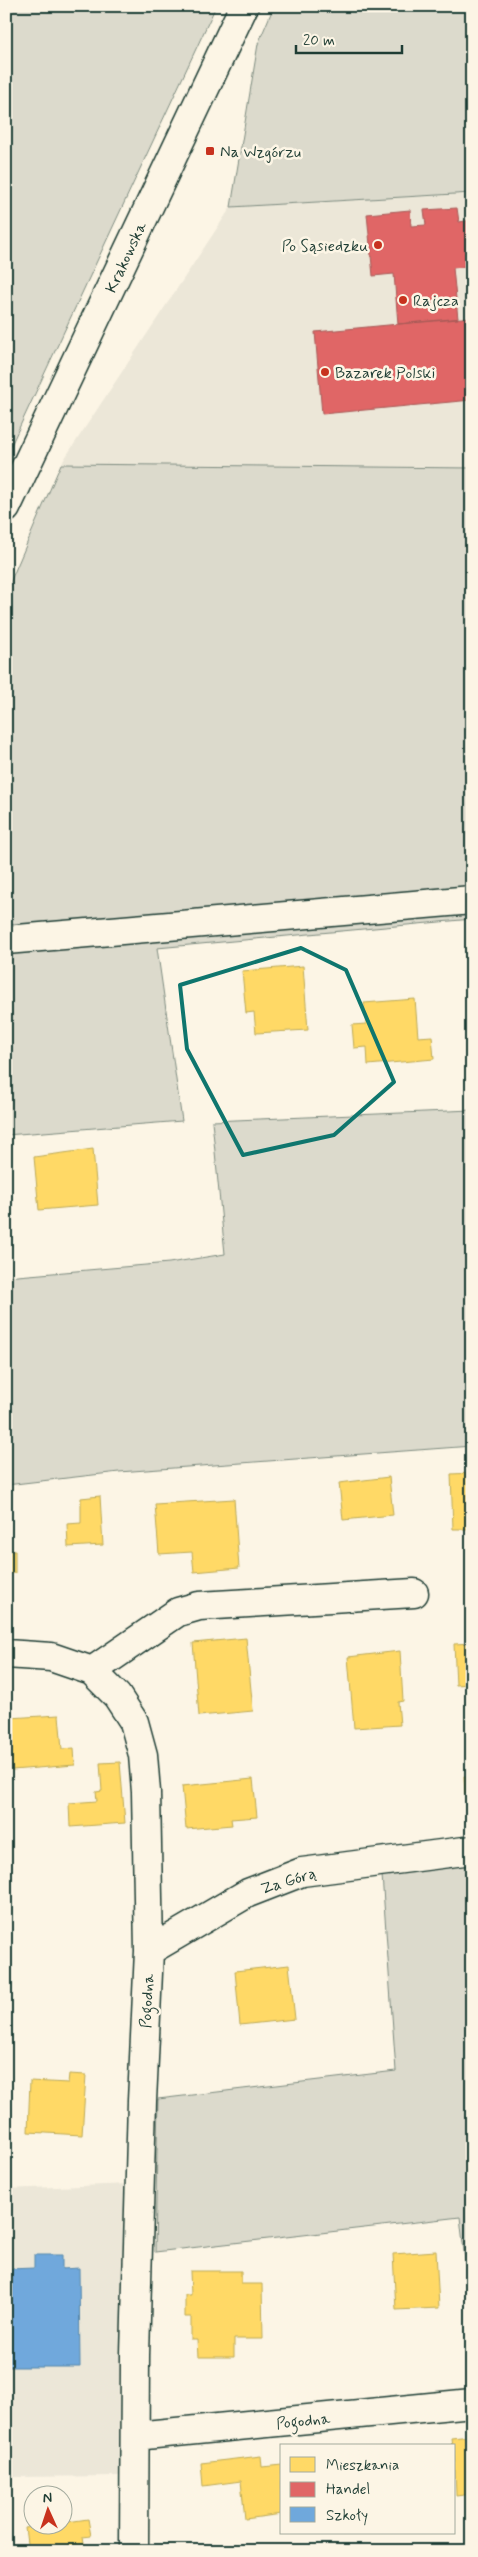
<svg xmlns="http://www.w3.org/2000/svg" width="478" height="2557" viewBox="0 0 478 2557" font-family="Mynerve,sans-serif">
	<rect width="100%" height="100%" fill="#fcf5e5"/>
	<filter id="ink" filterUnits="userSpaceOnUse"><feTurbulence type="fractalNoise" baseFrequency=".02" numOctaves="2"/><feDisplacementMap in="SourceGraphic" scale="10" xChannelSelector="R" yChannelSelector="G"/><feConvolveMatrix kernelMatrix="1 2 1 2 8 2 1 2 1" color-interpolation-filters="sRGB"/></filter>
	<g filter="url(#ink)">
		<path fill="#ece7d8" d="M472,193v275l-411,-4 170,-257z
			M130,2184l-4,292 -120,1v-288z"/>
		<path fill="#dcdacc" stroke="#7e8c80" d="M6,6h210l-210,450z
			M274,6h198v187l-241,14 27,-163z
			M61,464l411,4v451l-315,29 25,173 -176,14v-543z
			M472,1110v336l-353,26 -113,13v-208l163,-14 56,-9 -13,-133z
			M472,1850v472l-12,-105 -305,35 3,-153 238,-28 -15,-210z"/>
		<path fill="#ffd966" stroke="#bcaa57" d="M303,966l5,64 -52,3 -2,-21 -8,1 -4,-42z
			M415,999l3,38 14,-1 2,23 -66,6 -1,-18 -13,1 -2,-23 14,-1 -2,-21z
			M93,1149l5,56 -59,5 -5,-53z
			M472,1473v56h-19l-2,-55z
			M389,1477l4,38 -50,5 -4,-37z
			M100,1496l3,49 -35,2 -1,-23 14,-1v-25z
			M234,1499l5,69 -45,4 -2,-20 -33,2 -4,-50z
			M6,1551h9v22l-9,1z
			M246,1638l7,73 -54,5 -6,-73z
			M472,1643v41l-16,1 -2,-41z
			M400,1651l3,50 -5,1 2,23 -46,3 -6,-71z
			M59,1715l3,34 12,-1 1,17 -63,5 -3,-52z
			M120,1762l5,61 -55,4 -1,-24 28,-2 -1,-9 6,-1 -2,-28z
			M464,1776h8v17l-7,1z
			M253,1779l4,38 -26,2 1,6 -46,4 -4,-43z
			M289,1965l6,54 -55,6 -5,-54z
			M69,2074l17,1 -4,60 -54,-3 2,-51 38,2z
			M436,2251l3,57 -43,2 -3,-56z
			M190,2271h51v13h21l1,55h-29v18h-36l-1,-17h-6v-23h-6v-22h6z
			M472,2436v58l-16,2 -2,-50h-2l-1,-8z
			M261,2456l1,11 20,-2v49l-37,5 -4,-38 -38,5 -2,-23z
			M88,2519l3,17 -8,1 2,14h-57l-3,-23z"/>
		<path fill="#e06666" stroke="#a65a57" d="M457,208l2,14 13,-2v46l-19,2 5,51 -60,5 -4,-50 -21,2 -6,-62 43,-4 1,16 15,-1 -2,-15z
			M472,317v83l-150,14 -7,-82z"/>
		<path fill="#6fa8dc" stroke="#5788aa" d="M34,2255h28v14l17,-1 1,99h-71v-98l25,-1z"/>
		<g fill="none" stroke-linecap="round" stroke-linejoin="round">
			<g stroke="#1f3d34" stroke-width="31">
				<path id="minor" d="M6,940l466,-40
					M6,1654l45,3 41,14 25,25 17,26 9,33 3,37 3,159 -7,150 -7,254 -1,196
					M92,1671l86,-59 21,-6 215,-13
					M149,1951l99,-58 54,-21 170,-22
					M135,2436l337,-33"/>
			</g>
			<g stroke="#1f3d34" stroke-width="31">
				<path id="major" d="M6,508l238,-502"/>
			</g>
			<use href="#minor" stroke="#fcf5e5" stroke-width="28"/>
			<use href="#major" stroke="#fcf5e5" stroke-width="28"/>
		</g>
	</g>
	<path fill="none" stroke="#0f766e" stroke-width="4" stroke-linejoin="round" d="M301,948l45,22 48,112 -60,53 -91,20 -56,-106 -7,-64z"/>
	<g fill="#c8321e" stroke="#fcf5e5" stroke-width="2">
		<rect x="205" y="146" width="10" height="10" rx="2.5"/>
		<circle cx="378" cy="245" r="5"/>
		<circle cx="403" cy="300" r="5"/>
		<circle cx="325" cy="372" r="5"/>
	</g>
	<g text-anchor="middle" stroke-width="5" stroke-linejoin="round" paint-order="stroke">
		<g font-size="16" fill="#1f3d34" stroke="#fcf5e5" text-anchor="start">
			<text x="220" y="157">Na Wzgórzu</text>
			<text x="368" y="251" text-anchor="end">Po Sąsiedzku</text>
			<text x="413" y="306">Rajcza</text>
			<text x="335" y="378">Bazarek Polski</text>
		</g>
		<g font-size="16" fill="#1f3d34" stroke="#fcf5e5">
			<text transform="translate(125 257) rotate(-65)" y="6">Krakowska</text>
			<text transform="translate(288 1880) rotate(-17)" y="6">Za Górą</text>
			<text transform="translate(146 2001) rotate(-87)" y="6">Pogodna</text>
			<text transform="translate(303 2420) rotate(-6)" y="6">Pogodna</text>
		</g>
	</g>
	<rect width="478" height="2557" fill="none" stroke="#fcf5e5" stroke-width="25"/>
	<rect x="12" y="12" width="453" height="2532" fill="none" stroke="#1f3d34" stroke-width="2" filter="url(#ink)"/>
	<rect x="280" y="2444" width="175" height="90" fill="#fcf5e5" stroke="#a4ab9e"/>
	<rect x="290" y="2457" width="25" height="15" fill="#ffd966" stroke="#a4ab9e"/>
	<text x="326" y="2470" font-size="15" fill="#1f3d34">Mieszkania</text>
	<rect x="290" y="2482" width="25" height="15" fill="#e06666" stroke="#a4ab9e"/>
	<text x="326" y="2494" font-size="15" fill="#1f3d34">Handel</text>
	<rect x="290" y="2507" width="25" height="15" fill="#6fa8dc" stroke="#a4ab9e"/>
	<text x="326" y="2520" font-size="15" fill="#1f3d34">Szkoły</text>
	<g transform="translate(48 2510) rotate(357)"><circle r="24" fill="#fcf5e5" stroke="#a4ab9e"/>
	<path d="M0-4L9 19L0 12L-9 19Z" fill="#c8321e"/>
	<text y="-8" font-size="14" font-weight="bold" text-anchor="middle" fill="#1f3d34">N</text>
	</g>
	<path d="M296 45v8h106v-8" fill="none" stroke="#1f3d34" stroke-width="2.5"/>
	<text x="303" y="45" font-size="15" fill="#1f3d34" stroke="#fcf5e5" stroke-width="4" paint-order="stroke">20 m</text>
</svg>
